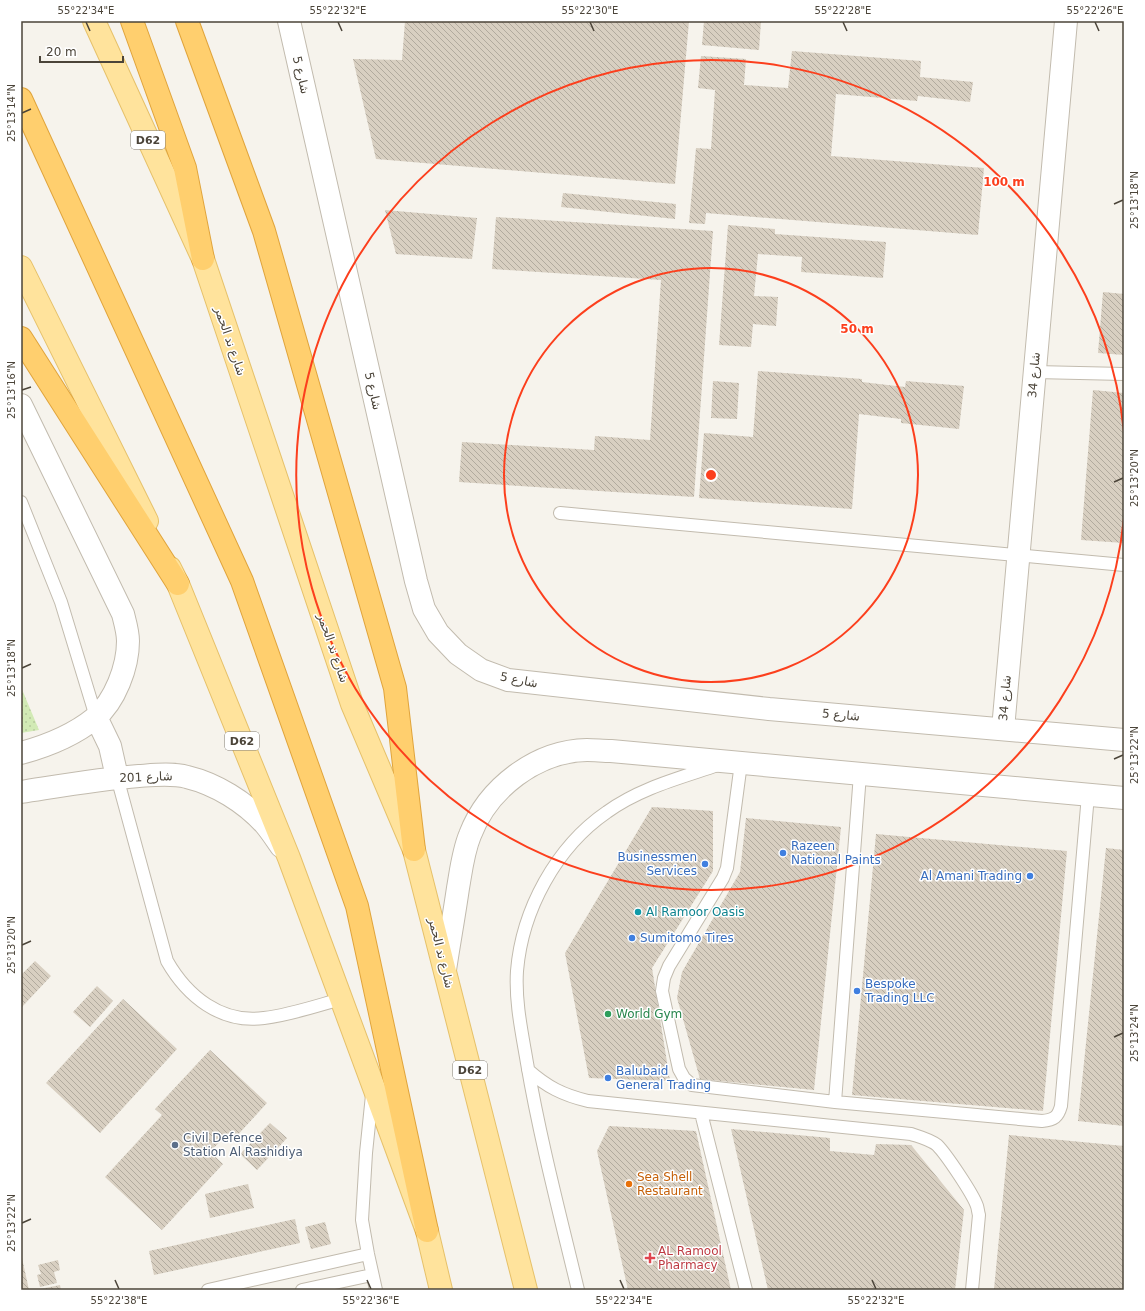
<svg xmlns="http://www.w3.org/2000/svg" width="1145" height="1311" viewBox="0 0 1145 1311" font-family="'DejaVu Sans',Cairo,sans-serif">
	<defs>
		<pattern id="park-dots" width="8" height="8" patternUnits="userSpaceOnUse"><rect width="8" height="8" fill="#d2eab5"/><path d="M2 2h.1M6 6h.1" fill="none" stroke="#b6ca9c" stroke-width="1.8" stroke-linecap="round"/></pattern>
		<pattern id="building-back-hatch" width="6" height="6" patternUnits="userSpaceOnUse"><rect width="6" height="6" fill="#d8cfc1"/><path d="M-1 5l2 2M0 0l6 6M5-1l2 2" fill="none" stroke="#b1aa9e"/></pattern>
	</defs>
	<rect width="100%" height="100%" fill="#f6f3ec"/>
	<path fill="url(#park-dots)" d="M21,687l18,43 -18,3z"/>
	<path fill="url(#building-back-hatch)" d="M405,21h284l-14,163 -299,-25 -23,-100 49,1z
		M704,21h57l-2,29 -57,-5z
		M792,51l129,10 -1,16 53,5 -3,20 -52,-6 -1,5 -81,-7 -5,62 153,12 -6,67 -272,-22 -1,11 -16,-1 7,-75 15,1 4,-59 -17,-2 3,-32 45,3 -2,26 44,3z
		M563,193l113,11 -1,15 -114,-12z
		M385,210l92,8 -5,41 -76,-5z
		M496,217l217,14 -19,266 -235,-15 3,-40 132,8 1,-14 55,4 11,-160 -169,-11z
		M728,225l47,4v5l111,8 -3,36 -82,-6 1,-15 -44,-3 -4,42 24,1 -2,29 -23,-2 -2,23 -32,-2z
		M1103,292l21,2v61l-26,-2z
		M758,371l104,8v3l43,5 1,-6 58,5 -5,43 -58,-6v-4l-42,-5 -7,95 -153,-11 5,-65 49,4z
		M713,381l26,2 -2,36 -26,-1z
		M1093,390l31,3v150l-43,-3z
		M652,807l61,4v60l-61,97 18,113 -81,-3 -24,-125z
		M746,818l95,9 -27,263 -114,-11 -23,-81 5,-26 58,-100z
		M876,834l191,17 -24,260 -191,-16z
		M1106,848l18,2v276l-46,-5z
		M35,961l16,15 -30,32v-33z
		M97,986l16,15 -23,26 -17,-15z
		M123,999l54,50 -77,84 -54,-50z
		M210,1050l57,53 -33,36 -6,-6 -18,19 13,12 -61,66 -57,-53 57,-62 -7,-6z
		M270,1123l17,15 -30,32 -17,-16z
		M609,1126l87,5 35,159h-103l-31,-139z
		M731,1129l99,9v13l44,4 2,-11 35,1 53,65 -9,80h-187z
		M1009,1135l115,11v144l-130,-1z
		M248,1184l6,24 -44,10 -5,-24z
		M295,1219l5,24 -146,32 -5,-24z
		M325,1222l6,22 -20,5 -6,-22z
		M21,1258h1l7,32h-8z
		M58,1260l2,10 -6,2 3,11 -17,4 -3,-12 4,-1 -3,-9z
		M60,1285l1,5h-21v-1z"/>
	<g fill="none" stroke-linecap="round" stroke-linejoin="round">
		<g stroke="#c2bbae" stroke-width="14">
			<path id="service" d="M1035,372l89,2
				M21,502l40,100 35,115
				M560,513l564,52
				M741,763l-14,105 -4,10 -54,88 -5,12 -2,13 17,78 5,9 8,7 143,17 207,19c12,-1 16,-4 19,-15l27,-311
				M117,777l50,184c20,35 54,63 97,57 26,-3 52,-12 77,-19
				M528,1070c19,17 35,25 60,31l323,33c9,3 18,5 26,11 9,9 36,49 40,61 1,3 1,6 2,9l-7,75
				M372,1095l-6,58 -4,67 6,34 8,36
				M835,1102l25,-328
				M701,1113l45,177
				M208,1290l160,-36
				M302,1290l70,-15
				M578,1290c-18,-75 -38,-151 -51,-227 -5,-30 -12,-61 -10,-92 5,-61 39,-124 90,-159 33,-24 73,-34 111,-47"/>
		</g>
		<g stroke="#c2bbae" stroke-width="24">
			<path id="minor" d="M1003,729l63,-708"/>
		</g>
		<g stroke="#c2bbae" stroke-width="24">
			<path id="tertiary" d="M289,21l127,560 8,28 14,24 20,21 23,16 27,10 261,29 355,31
				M21,405l102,209c2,8 5,18 5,27 0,26 -13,60 -33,77 -21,17 -48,28 -74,35
				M96,717l14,29 7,31
				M21,792c39,-6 78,-13 118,-16 15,-1 33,-3 48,1 29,7 58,25 78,47 6,7 11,15 16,22
				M445,970c4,-27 9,-54 13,-82 3,-17 5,-36 12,-53 18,-47 66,-84 117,-85 8,0 16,1 24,1l513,47"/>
		</g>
		<g stroke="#e6c16a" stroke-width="24">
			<path id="primary" d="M94,21l109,238 149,445 62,146 112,440
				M21,267l126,254
				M170,568l8,16 111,274 138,373 14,59"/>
		</g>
		<g stroke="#e0a43c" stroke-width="24">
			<path id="motorway" d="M132,21l53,147 18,91
				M187,21l77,210 131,457 19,162
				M21,99l221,482 115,325 70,325
				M21,338l157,246"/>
		</g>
		<use href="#service" stroke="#fff" stroke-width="12"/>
		<use href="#minor" stroke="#fff" stroke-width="22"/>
		<use href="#tertiary" stroke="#fff" stroke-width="22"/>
		<use href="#primary" stroke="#ffe39c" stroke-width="22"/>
		<use href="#motorway" stroke="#ffcf6e" stroke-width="22"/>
	</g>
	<path fill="none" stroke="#4b4439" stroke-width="1.5" d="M86,22l4,9M338,22l4,9M590,22l4,9M843,22l4,9M1095,22l4,9M22,113l9,-4M1114,204l9,-4M22,390l9,-3M1114,482l9,-4M22,668l9,-4M1114,759l9,-4M22,945l9,-4M1114,1037l9,-4M22,1223l9,-4M115,1280l4,9M367,1280l4,9M620,1280l4,9M872,1280l4,9"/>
	<g fill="none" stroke="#fc3f1d" stroke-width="2">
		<circle cx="711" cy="475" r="207"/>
		<path d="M1124 518A415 415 0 1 1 1124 432"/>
	</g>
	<g fill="#3f7fe0" stroke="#fff" stroke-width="1.5">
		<circle cx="783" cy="853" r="4"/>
		<circle cx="705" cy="864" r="4"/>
		<circle cx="1030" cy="876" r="4"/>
		<circle cx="632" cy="938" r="4"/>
		<circle cx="857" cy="991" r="4"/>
		<circle cx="608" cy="1078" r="4"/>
	</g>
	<circle fill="#0f9aa8" stroke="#fff" stroke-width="1.5" cx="638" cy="912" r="4"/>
	<circle fill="#2e9e5b" stroke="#fff" stroke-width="1.5" cx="608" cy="1014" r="4"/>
	<circle fill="#5c6f8a" stroke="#fff" stroke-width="1.5" cx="175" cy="1145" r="4"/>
	<circle fill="#e8710a" stroke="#fff" stroke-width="1.5" cx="629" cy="1184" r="4"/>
	<path fill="#e0444e" stroke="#fff" stroke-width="1.5" d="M648 1252h4v4h4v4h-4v4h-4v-4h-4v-4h4z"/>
	<g text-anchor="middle" stroke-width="3" stroke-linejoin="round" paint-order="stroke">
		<g fill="#fff" stroke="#817c74" stroke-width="1">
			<rect x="131" y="131" width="34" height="18" rx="3"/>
			<rect x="225" y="732" width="34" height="18" rx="3"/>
			<rect x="453" y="1061" width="34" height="18" rx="3"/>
		</g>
		<g font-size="11" font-weight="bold" fill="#4b4439">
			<text x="148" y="144">D62</text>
			<text x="242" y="745">D62</text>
			<text x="470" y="1074">D62</text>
		</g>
		<g font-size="12" fill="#4b4439" stroke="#fff">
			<text transform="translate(301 75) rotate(77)" y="4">شارع 5</text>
			<text transform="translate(230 341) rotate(71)" y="4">شارع ند الحمر</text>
			<text transform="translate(1034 375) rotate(-85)" y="4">شارع 34</text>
			<text transform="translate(373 391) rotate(77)" y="4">شارع 5</text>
			<text transform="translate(333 648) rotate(71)" y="4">شارع ند الحمر</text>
			<text transform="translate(519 680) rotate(11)" y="4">شارع 5</text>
			<text transform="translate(1005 698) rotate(-85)" y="4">شارع 34</text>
			<text transform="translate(841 715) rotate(5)" y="4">شارع 5</text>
			<text transform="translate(146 777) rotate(-2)" y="4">شارع 201</text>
			<text transform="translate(441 953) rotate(76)" y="4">شارع ند الحمر</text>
		</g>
		<g font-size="12" fill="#366cbe" stroke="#fff" text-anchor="start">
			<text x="791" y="850">Razeen<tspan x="791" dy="14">National Paints</tspan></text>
			<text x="697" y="861" text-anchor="end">Businessmen<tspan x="697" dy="14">Services</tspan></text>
			<text x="1022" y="880" text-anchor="end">Al Amani Trading</text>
			<text x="640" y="942">Sumitomo Tires</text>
			<text x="865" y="988">Bespoke<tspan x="865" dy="14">Trading LLC</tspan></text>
			<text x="616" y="1075">Balubaid<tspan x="616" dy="14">General Trading</tspan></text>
		</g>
		<g font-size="12" fill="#0d838f" stroke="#fff" text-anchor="start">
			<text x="646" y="916">Al Ramoor Oasis</text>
		</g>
		<g font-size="12" fill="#27864d" stroke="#fff" text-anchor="start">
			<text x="616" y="1018">World Gym</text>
		</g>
		<g font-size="12" fill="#4e5e75" stroke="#fff" text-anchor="start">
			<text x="183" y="1142">Civil Defence<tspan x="183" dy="14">Station Al Rashidiya</tspan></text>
		</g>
		<g font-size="12" fill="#c56008" stroke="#fff" text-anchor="start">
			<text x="637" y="1181">Sea Shell<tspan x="637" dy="14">Restaurant</tspan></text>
		</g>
		<g font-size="12" fill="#be3a42" stroke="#fff" text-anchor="start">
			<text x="658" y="1255">AL Ramool<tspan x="658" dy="14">Pharmacy</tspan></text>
		</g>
	</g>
	<circle cx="711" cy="475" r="6" fill="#fc3f1d" stroke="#fff" stroke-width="2"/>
	<g font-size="12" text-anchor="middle" font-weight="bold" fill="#fc3f1d" stroke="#fff" stroke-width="3" stroke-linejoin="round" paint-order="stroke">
		<text x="1004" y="186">100 m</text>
		<text x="857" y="333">50 m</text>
	</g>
	<rect width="1145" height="1311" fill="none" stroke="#ffffff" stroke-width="44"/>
	<path d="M40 56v6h83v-6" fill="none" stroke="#4b4439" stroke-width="2"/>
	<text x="46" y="56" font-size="12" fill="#4b4439" stroke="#ffffff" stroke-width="3" paint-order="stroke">20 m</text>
	<rect x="22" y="22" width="1101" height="1267" fill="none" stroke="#4b4439" stroke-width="1.5"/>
	<g font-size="10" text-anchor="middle" fill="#4b4439">
		<text x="86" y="14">55°22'34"E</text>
		<text x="338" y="14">55°22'32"E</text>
		<text x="590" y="14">55°22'30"E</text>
		<text x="843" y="14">55°22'28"E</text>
		<text x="1095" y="14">55°22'26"E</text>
		<text transform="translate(11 113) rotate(-90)" y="4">25°13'14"N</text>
		<text transform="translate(1134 200) rotate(-90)" y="4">25°13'18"N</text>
		<text transform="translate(11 390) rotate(-90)" y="4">25°13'16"N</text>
		<text transform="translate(1134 478) rotate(-90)" y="4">25°13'20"N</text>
		<text transform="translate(11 668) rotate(-90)" y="4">25°13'18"N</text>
		<text transform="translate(1134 755) rotate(-90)" y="4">25°13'22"N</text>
		<text transform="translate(11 945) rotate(-90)" y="4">25°13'20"N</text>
		<text transform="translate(1134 1033) rotate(-90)" y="4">25°13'24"N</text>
		<text transform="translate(11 1223) rotate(-90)" y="4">25°13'22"N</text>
		<text x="119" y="1304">55°22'38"E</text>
		<text x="371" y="1304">55°22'36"E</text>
		<text x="624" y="1304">55°22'34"E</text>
		<text x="876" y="1304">55°22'32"E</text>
	</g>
</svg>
